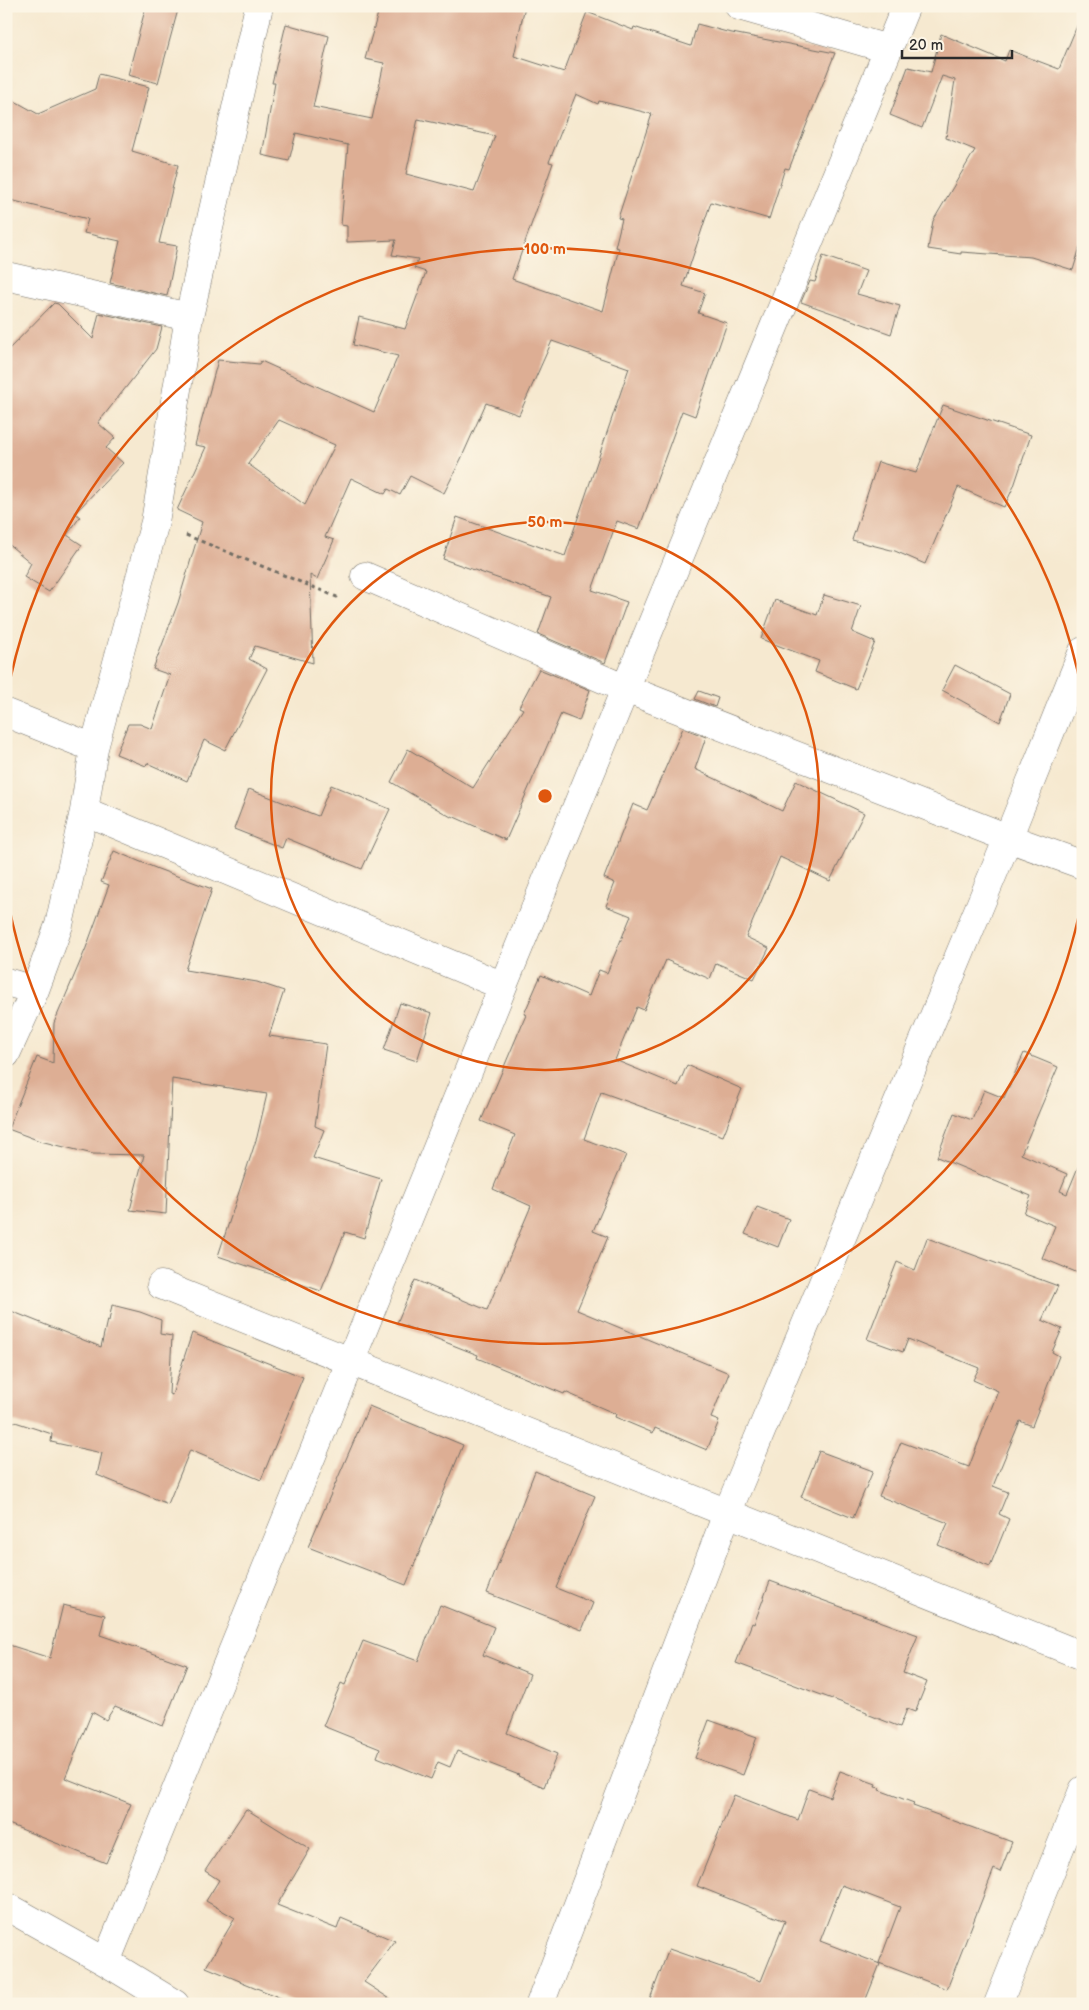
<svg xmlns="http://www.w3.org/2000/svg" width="1089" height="2010" viewBox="0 0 1089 2010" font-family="'Balsamiq Sans',sans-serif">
	<rect width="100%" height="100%" fill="#fcf5e5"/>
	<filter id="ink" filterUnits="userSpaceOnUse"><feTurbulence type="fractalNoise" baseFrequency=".02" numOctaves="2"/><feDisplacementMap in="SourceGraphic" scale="10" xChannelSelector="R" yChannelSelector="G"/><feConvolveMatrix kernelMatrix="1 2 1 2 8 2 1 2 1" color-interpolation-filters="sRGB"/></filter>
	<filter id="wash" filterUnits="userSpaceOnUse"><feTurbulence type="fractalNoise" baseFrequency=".0096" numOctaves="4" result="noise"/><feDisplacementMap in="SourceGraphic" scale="20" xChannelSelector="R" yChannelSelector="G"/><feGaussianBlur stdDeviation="1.12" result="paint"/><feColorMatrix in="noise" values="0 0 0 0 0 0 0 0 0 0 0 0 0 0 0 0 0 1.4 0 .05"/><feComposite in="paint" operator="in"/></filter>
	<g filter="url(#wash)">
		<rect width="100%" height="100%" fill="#f6e9d0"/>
		<g id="blocks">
			<path fill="#ddae94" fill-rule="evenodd" d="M146,6h33l-21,77 -30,-8z
				M380,6h145l-11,50 50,16 23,-60 46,18 1,-3 57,19 6,-22 30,8 108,21 -46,116 -4,-1 -16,51 -58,-17 -28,84 22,7 -7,20 29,10 -32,93 -13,-5 -43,118 -22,-8 -25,69 35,12 -22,61 -67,-29 13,-37 -108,-38 14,-42 108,39 64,-188 -77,-27 -33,74 -33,-12 -25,56 -17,34 -34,-17 -10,19 -12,-6 -3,5 -34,-16 -26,59 9,3 -17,39 -7,-4 3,88 -58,-17 -6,13 18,10 -42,81 -21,-10 -17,41 -40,-18 -1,3 -30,-12 12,-30h12l12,5 18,-54 -17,-6 25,-66 24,-81 -25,-12 29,-63 -11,-2 23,-85 41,4 2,-3 113,51 24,-56 -45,-11 6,-28 46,12 21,-57 -12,-4 4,-9 -26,-4 4,-15 -49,2v-16l-6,-1 7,-80 -52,-12 -7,28 -27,-6 13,-72h-3l14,-59 43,12 -16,71 59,12 12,-56 -19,-4zM576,94l22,10 1,-3 53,13 -34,104 4,1 -7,28 4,1 -16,63 -91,-32 41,-116 -4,-1zM418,119l77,17 -21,56 -68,-18zM279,420l56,25 -30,60 -57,-41z
				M1082,14l1,223 -10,33 -42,-13 -70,-5v2l-33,-5 5,-28 42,-71 -29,-12 9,-58 -13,-4 -20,52 -32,-13 18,-48 23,5 10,-38 64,27 4,-11 50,19z
				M99,74l50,13 -17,64 46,14 -19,78 18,3 -10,50 -57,-13 10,-42 -36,-8 4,-14 -82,-20v-103l32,18 57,-25z
				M823,256l43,15 -9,23 43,12 -9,28 -90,-32 9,-21 5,1z
				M54,303l4,1 35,35 6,-26 63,14 -6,22 -58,74 17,15 -9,10 17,15 -48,50 5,4 -13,18 15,10 -33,47 -25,-15 7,-14 -25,-21v-190z
				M943,405l88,30 -17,51 -10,21 -46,-20 -33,77 -30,-13 -43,-11 26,-78 38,11z
				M824,595l37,11 -9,26 23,10 -19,47 -41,-17 4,-11 -58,-22 14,-39 42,15z
				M955,665l55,29 -10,28 -58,-32z
				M539,669l51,21 -11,31 -18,-7 -55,126 -54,-24 -1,1 -60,-35 17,-33 65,39 50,-79 -4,-2z
				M699,691l19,7 -3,9 -20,-8z
				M683,728l23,9 -11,32 87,42 14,-30 68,32 -34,68 -50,-24 -34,80 23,11 -15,31 -38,-16 -6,16 -44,-19 -22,50 -7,-3 -22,53 63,26 9,-21 55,24 -19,47 -122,-44 -17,47 42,16 -33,76 15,6 -31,73 152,63 -18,45 8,3 -12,29 -52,-22 -2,5 -38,-16 1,-3 -51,-22 -1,2 -87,-36 1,-3 -81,-32 18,-43 72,30 44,-104 -38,-17 22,-54 -34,-14 45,-106 -2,-1 17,-39 48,21 10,-26 8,3 24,-57 -25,-10 9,-23 -11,-5 29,-74 14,6z
				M331,785l59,24 -28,60 -76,-31 -4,10 -48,-19 15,-40 69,27z
				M114,851l44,18 54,20 -27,81 72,12 27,9 -15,45 57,8 -11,82 9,4 -11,28 68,21 -17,59 -19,-6 -24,59 -103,-35 39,-119 10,-43 -95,-15 -6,135 -36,-4 14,-55 -51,-1 -53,-13 -32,-12 29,-72 16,6 1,-40 32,-75 23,-63 -8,-3z
				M400,1003l32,10 -15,48 -33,-11z
				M1024,1053l34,14 -37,87 46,20 -7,17 7,3 14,-34 2,1v114l-41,-17 13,-32 -31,-13 7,-17 -94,-39 17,-44 18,7 12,-30 20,8z
				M757,1207l32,12 -11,28 -33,-13z
				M927,1238l131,48 -16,34 20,9 -10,23 7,4 -27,70 -12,-5 -27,65 15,6 -9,22 10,5 -19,47 -52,-21 10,-22 -69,-27 22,-54 68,25 29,-76 -25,-11 6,-12 -71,-29 -5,13 -36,-13 30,-77 18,8z
				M112,1305l28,7 21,8 -1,14 12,2 -3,58 3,1 20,-62 111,44 -42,103 -71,-30 -22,54 -71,-29 5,-22 -51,-11 1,-8 -46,-15v-110l95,38 6,-27 2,1z
				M369,1406l94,39 -57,140 -98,-38z
				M819,1451l54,20 -20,47 -52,-21z
				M535,1471l60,25 -39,92 37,15 -11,27 -95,-37z
				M770,1581l148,54 -15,38 24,9 -12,30 -8,-3 -7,18 -33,-13v-2l-131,-49 16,-40 2,1z
				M63,1605l42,10 -5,20 87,30 -24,61 -48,-20 -9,14 -14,-8 -27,66 66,26 -25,59 -100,-40v-179l44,14z
				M440,1605l54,22 -11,28 47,19 -23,59 50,21 -13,33 -26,-11 1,-1 -62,-24 -7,16 -12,-5 -7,17 -54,-22 3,-8 -57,-23 18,-43 4,2 18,-44 55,20z
				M709,1720l48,17 -14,38 -48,-17z
				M840,1771l36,13 -1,3 5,1 -1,2 35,13 -1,3 99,36 -12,30 -6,-3 -47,120 -68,-26 21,-56 -58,-22 -22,56 60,23 -16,40h-216l21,-55 92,32 24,-60 -88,-35 37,-91 64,25 11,-31 21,8z
				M246,1809l64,40 -33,56 60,24 4,-11 54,23 -31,41 34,22h-103l-89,-37 29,-49 -29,-17 13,-21 -14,-9z"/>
		</g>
	</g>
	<g filter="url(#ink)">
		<use href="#blocks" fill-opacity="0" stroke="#726e65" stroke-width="1"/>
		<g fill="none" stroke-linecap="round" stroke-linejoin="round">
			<g stroke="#726e65" stroke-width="29">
				<path id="street" d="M739,6l149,43
					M6,276l183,41
					M365,576l261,113 382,149 75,27
					M6,713l88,35
					M84,811l419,175
					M6,982l29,8
					M6,1054l29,-64 24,-65 25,-114 10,-63 61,-226 34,-205 70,-311
					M161,1285l922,371
					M6,1906l100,56 397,-976 403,-980
					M106,1962l69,42
					M540,2004l188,-493 280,-673 75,-187
					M998,2004l85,-214"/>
			</g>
			<path stroke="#726e65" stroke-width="3" stroke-dasharray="4 4" stroke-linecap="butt" d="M186,535l151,62 2,-2"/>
			<use href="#street" stroke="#fff" stroke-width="28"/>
		</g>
	</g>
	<g fill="none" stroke="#df570e" stroke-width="2.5">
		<circle cx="545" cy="796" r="274"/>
		<path d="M1082 900A547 547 0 0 1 6 891M6 701A547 547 0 0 1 1082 692"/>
	</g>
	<circle cx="545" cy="796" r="8" fill="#df570e" stroke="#fcf5e5" stroke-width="2.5"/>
	<g font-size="15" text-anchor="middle" font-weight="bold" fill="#df570e" stroke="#fcf5e5" stroke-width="4" stroke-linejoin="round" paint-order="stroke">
		<text x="545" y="254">100 m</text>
		<text x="545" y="527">50 m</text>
	</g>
	<rect width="1089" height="2010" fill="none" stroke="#fcf5e5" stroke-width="25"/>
	<path d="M902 50v8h110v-8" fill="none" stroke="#2b2b2b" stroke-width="2.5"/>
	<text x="909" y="50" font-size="15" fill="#2b2b2b" stroke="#fcf5e5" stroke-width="4" paint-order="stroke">20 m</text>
</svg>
